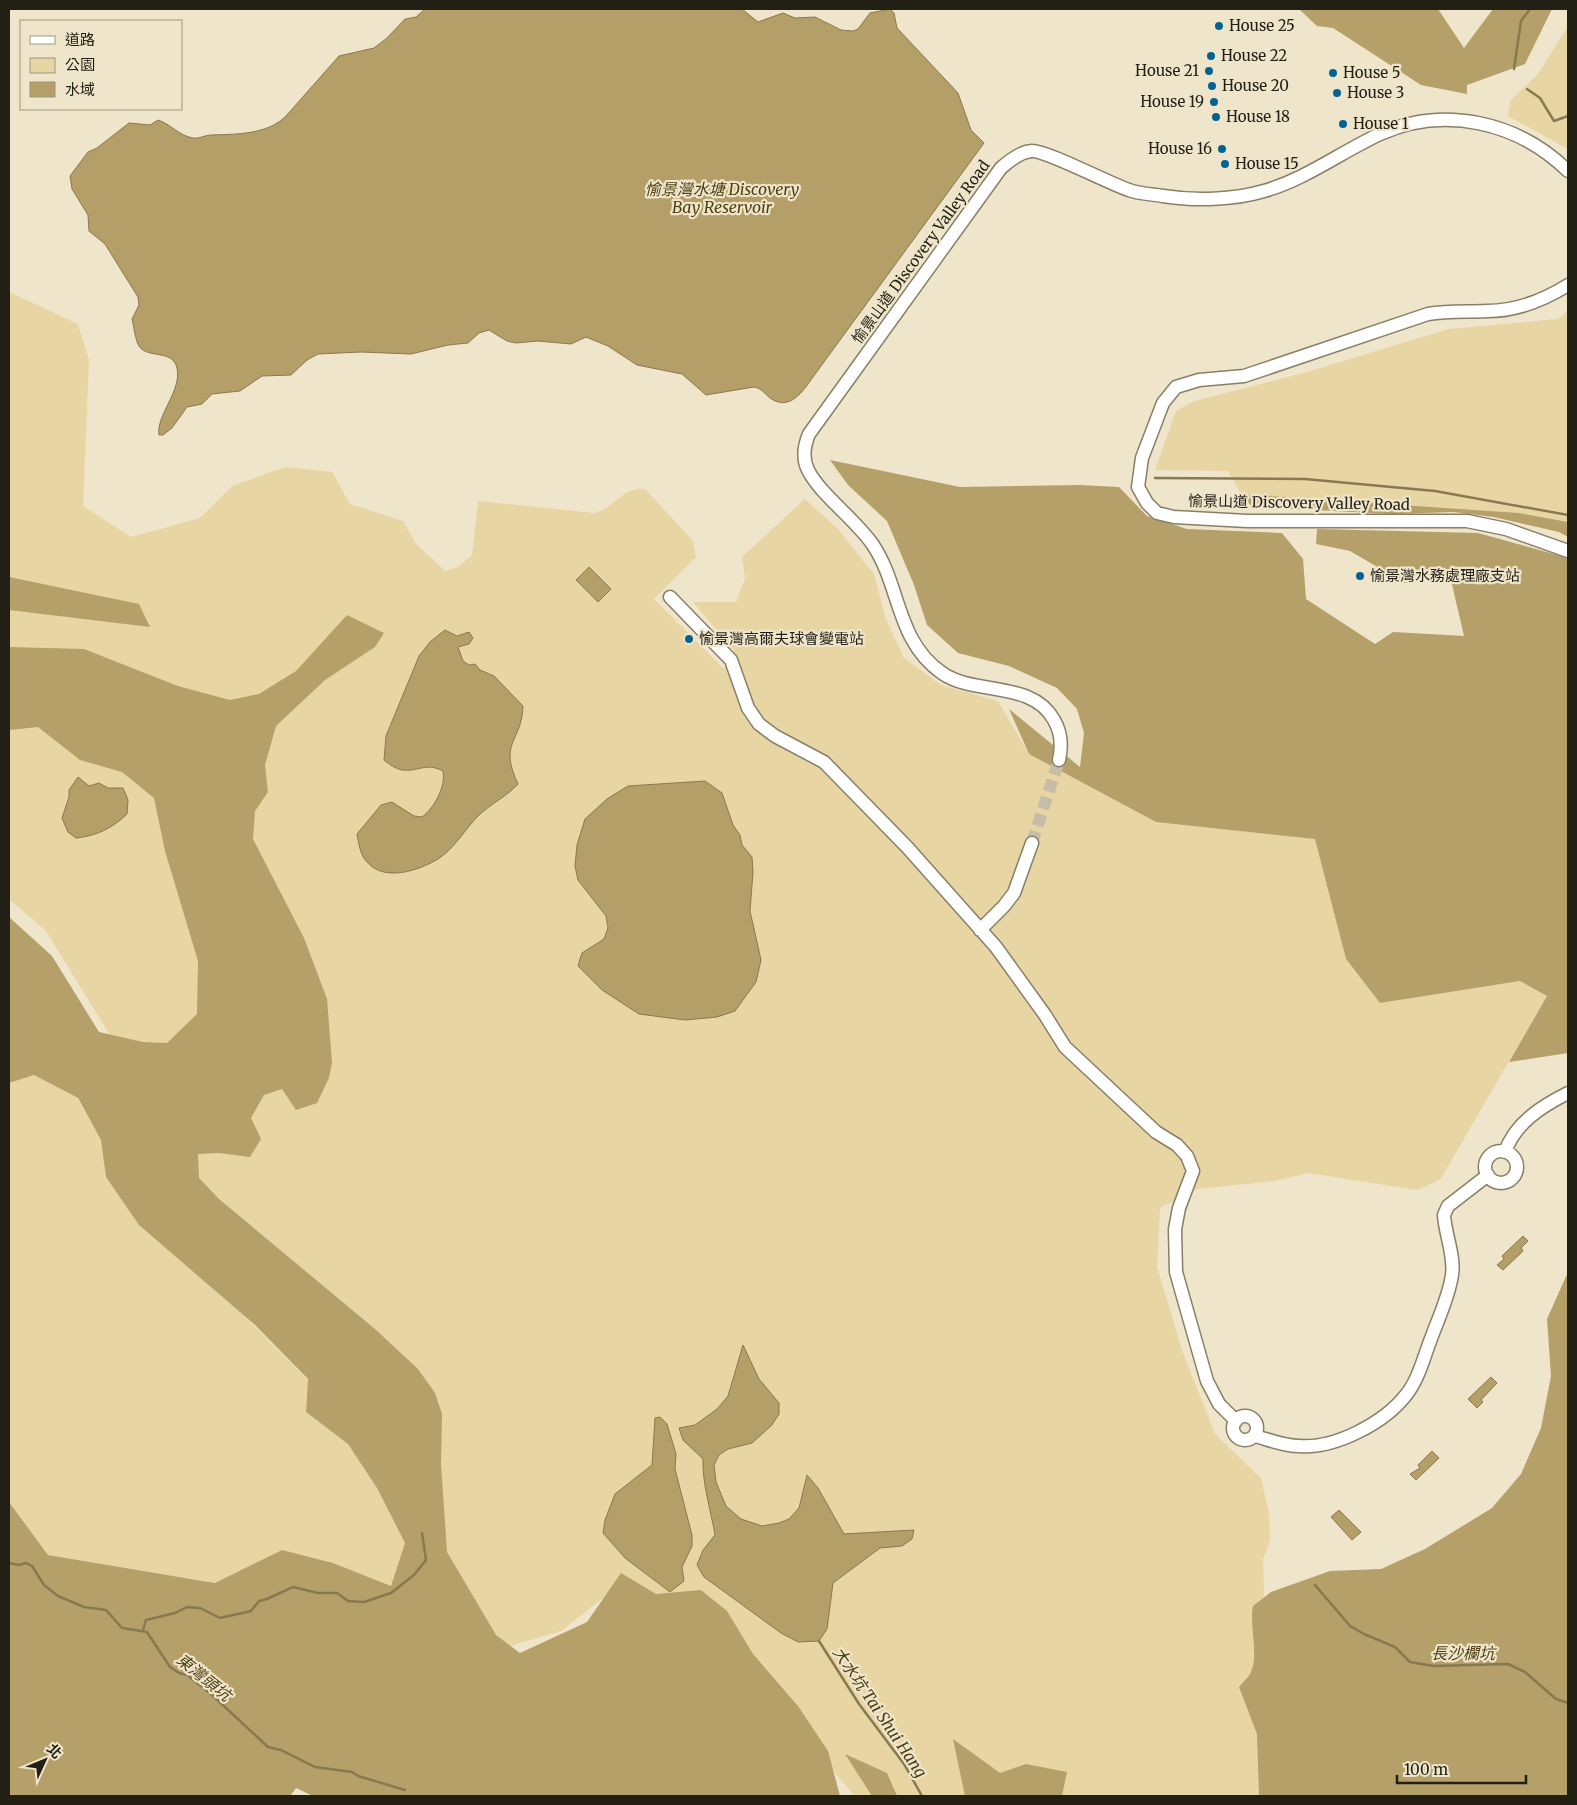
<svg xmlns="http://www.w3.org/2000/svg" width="1577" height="1805" viewBox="0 0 1577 1805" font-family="Merriweather,'Noto Sans TC',serif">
	<rect width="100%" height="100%" fill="#efe5cb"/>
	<path fill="#e7d5a4" d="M1568,26v123l-60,-33 2,-15 28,-27z
		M9,292l69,32 11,36 -6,146 48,31 69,-19 32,-32 53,-19 47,5 18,32 53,17 13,23 29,27 13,-4 14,-12 6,-54 116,12c20,-4 28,-26 51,-24l48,52 3,16 -42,42 70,70 10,-19 -41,-48h43l9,-24 -3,-21 63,-58 33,30 36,45 11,43 19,41 37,27 57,16 31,53 127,68 160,17 30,120 34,44 140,-22 27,15 -107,184 -23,10 -109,-17 -33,8 -77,8 -38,19 -3,59 25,83 33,84 46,44 8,35 1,27 -7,20 8,236h-416l-152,-175 -92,-29 -50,39 -65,19 -291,-439 -70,-135 -89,-145 -37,-32z
		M1568,311v211l-49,-9 -278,-19 -13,-23 -73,-1 21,-59 19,-10 112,-29 142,-43 109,-10z
		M34,1075l43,23 24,42 5,37 202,203 -2,32 42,32 29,44 28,55 -14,43 -58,-23 -51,-13 -66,33 -168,-28 -39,-53v-419z"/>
	<path fill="#b4a068" d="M1299,9h139l26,39 29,-39h59l-27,55 -58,21v9l-46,-9 -88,-57 -16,-2z
		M830,460l130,27 120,-2 39,2 28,29 40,13 95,4 21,26 3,40 69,45 18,-12 71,4 -14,-60 -45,7 -55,-32 -34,-7 1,-15 161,4 90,25v495l-59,9 38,-66 -27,-15 -140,22 -34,-44 -31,-120 -159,-17 -127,-68 -20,-45 71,58 4,-34 -7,-24 -20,-21 -48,-22 -51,-13 -31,-28 -13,-40 -27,-64 -39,-36z
		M1241,494l278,19 49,9v15l-9,-5 -65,-15 -41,-5 -60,2 -141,-7z
		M9,577l130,27 11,23 -141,-17z
		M347,615l37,18 -9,14 -50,33 -49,46 -11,39 3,27 -13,19 -2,28 51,99 23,61 5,64 -3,15 -12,25 -21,7 -14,-21 -18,6 -13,23 10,21 -11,18 -31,-4 -21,1 1,24 20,21 156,130 43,40 17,24 7,21 -1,50 6,88 49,83 24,18 67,-31 34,-49 35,21 45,-4 26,21 26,43 45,52 30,45 12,45h-527l-17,-8 -6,8h-281v-294l39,53 167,28 67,-33 51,13 58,23 14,-43 -28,-55 -29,-44 -42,-32 2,-33 -53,-54 -116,-100 -33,-48 -5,-37 -23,-42 -44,-23 -25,8v-166l43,39 47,76 44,10 24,1 30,-29 1,-53 -33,-110 -11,-53 -32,-26 -42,-12 -42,-33 -29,3v-83l75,2 94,37 52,14 29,-6 37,-23z
		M1568,1272v524h-309l-2,-62 -18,-47c3,-4 10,-10 12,-15 8,-17 -2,-47 2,-66l18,-14 59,-21 51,-2 44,-20 67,-41 29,-34 20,-46 10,-52 -4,-57z
		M953,1739l47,34 26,-9 41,8 -5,24h-97z
		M845,1754l42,19 10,23h-25z"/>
	<path fill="#b39f67" stroke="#88794e" d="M425,9h317l16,13 25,-9 12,5 20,-1 26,13 12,1 5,-2 12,-16 20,-4 4,4 3,15 61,65 13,37 13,13 -171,234c-10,14 -23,35 -43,21 -5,-4 -9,-10 -16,-11l-48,8 -24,-21 -45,-9 -29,-19 -22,-9 -15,7 -33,-3 -22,2 -9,-2 -18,-11 -10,3 -11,10 -20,2 -37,9 -50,-2 -43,2 -11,6 -16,15 -29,1 -22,15 -28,3 -10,10 -15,3 -15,21 -9,7h-4c-3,-20 23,-44 18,-67 -4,-19 -30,-9 -38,-22 -4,-7 -5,-19 -7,-27l7,-14 -1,-8 -33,-53 -16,-13 -1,-16 -16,-26 -2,-13 18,-24 9,-4 32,-25 21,2 8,-5c13,4 21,16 35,18 6,1 12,-3 19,-3 24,-1 55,0 74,-19l53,-60 35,-8 13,-10 18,-19 11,-2z
		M589,567l22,22 -13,13 -22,-22z
		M445,630l12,6 12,-4 4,6 -4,6 -11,3 5,14 6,4 6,-1 5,6 14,6 29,30c-1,36 -25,36 -5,78 -12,13 -26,19 -39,31 -14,14 -24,33 -41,44 -20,12 -54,23 -71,3 -7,-7 -8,-18 -10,-28l24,-29 11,-3 22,14 8,1c13,-10 24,-31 21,-46 -17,-9 -25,1 -41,-1 -6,-1 -13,-6 -18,-10l2,-24 33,-80 11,-14z
		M78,777l11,9 10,-3 9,5h15l5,12 -1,14c-14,14 -31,22 -51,24l-8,-6 -6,-14 7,-21v-7z
		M705,781l17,12 11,32 7,10 2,10 10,12 1,15 -3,39 11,49 -5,22 -21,29 -18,6 -32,3 -46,-6 -37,-24 -24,-24 4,-13 22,-14 4,-11 -2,-12 -28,-36 -3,-14 2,-21 8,-26 22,-20 21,-13z
		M1523,1236l5,5 -7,7 2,3 -20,19 -6,-5 7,-6 -2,-3z
		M743,1345l16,34 20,24v11l-7,11 -20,18 -24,6 -9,6 -5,10 2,17 10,24 15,13 21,7 17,-3 10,-4 10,-11 8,-33 11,13 26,46 70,-4 -2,9 -10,7 -22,2 -47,35 -6,46 -8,12 -21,1 -17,-9 -77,-56 -7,-12 6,-15 12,-15c-4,-24 -13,-52 -12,-76l-20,-19 -4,-12 16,-3 22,-16 11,-13z
		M1491,1377l6,6 -16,17 2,2 -6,6 -9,-9z
		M660,1417l7,7 9,30 -1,15 17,66v11l-10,21 2,14 -14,11 -45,-34 -22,-25 2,-13 10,-26 37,-29 3,-47z
		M1432,1451l7,7 -23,22 -6,-6 10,-6 -2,-3z
		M1339,1510l22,22 -9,8 -21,-23z"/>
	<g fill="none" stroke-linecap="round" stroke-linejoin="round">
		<path stroke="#88794e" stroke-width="2.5" d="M1514,69l7,-48 9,-12
			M1527,89l13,9 14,23 14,-5
			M1155,478l150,1 130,12 133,24
			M9,1563l10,2 7,-2 6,3 12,19 14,11 26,11 22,3 16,18 25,4 23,35 9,6 8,2 24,19 57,53 13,3 34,17 37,5 6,4 47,14
			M1315,1585l35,41 14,8 31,13 15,15 24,4 74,-2 17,8 31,27 12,4
			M143,1630l3,-10 29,-7 12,-6 13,1 20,10 31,-7 8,-10 8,-2 26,-12 25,6h19l11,8 16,1 27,-9 23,-18 12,-15 -4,-27
			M819,1641l40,63 45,60 18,32"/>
		<path stroke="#c6bda7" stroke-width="12" stroke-dasharray="12 6" stroke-linecap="butt" d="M1032,843l27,-83"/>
		<g stroke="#877f67" stroke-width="15">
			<path id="minor" d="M1568,285c-24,15 -53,26 -81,26 -20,1 -39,0 -59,3l-184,62 -45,4 -23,7 -13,16 -21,55 -4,29 9,16 10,10 17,4 73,4h220l39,8 62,22
				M670,597l61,63 17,48 11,16 16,12 49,26 83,85 89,100 49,68 20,32 91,85 21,13 10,11 6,15 -14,37 -4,21 1,43 31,109 12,23 17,17
				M1059,760c3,-13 2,-28 -5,-40 -22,-40 -79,-24 -112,-47 -46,-32 -41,-86 -69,-128 -16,-24 -54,-52 -65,-75 -6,-12 -4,-24 1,-36l192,-266c8,-7 20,-16 30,-17 13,-2 79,33 98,39 11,4 23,4 34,6 31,5 71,4 101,-5 42,-12 77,-39 116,-57 64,-29 138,-12 188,37
				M980,930l24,-24 10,-13 18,-50
				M1485 1167a16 16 0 1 1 32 0a16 16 0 1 1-32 0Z
				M1505,1152c10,-29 37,-46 63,-59
				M1233 1428a12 12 0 1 1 24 0a12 12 0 1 1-24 0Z
				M1255,1436c15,4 29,10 44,10 36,3 85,-23 107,-51 13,-16 18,-39 26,-59 7,-19 17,-40 20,-61 3,-19 -7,-41 -8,-60l4,-9 40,-31"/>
		</g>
		<use href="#minor" stroke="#fff" stroke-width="12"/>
	</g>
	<g fill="#036292" stroke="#efe5cb" stroke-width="2">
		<circle cx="1219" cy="26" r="5"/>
		<circle cx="1211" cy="56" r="5"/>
		<circle cx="1209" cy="71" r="5"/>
		<circle cx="1333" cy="73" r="5"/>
		<circle cx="1212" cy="86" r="5"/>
		<circle cx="1337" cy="93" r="5"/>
		<circle cx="1214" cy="102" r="5"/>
		<circle cx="1216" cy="117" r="5"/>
		<circle cx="1343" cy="124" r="5"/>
		<circle cx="1222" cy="149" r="5"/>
		<circle cx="1225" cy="164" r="5"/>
		<circle cx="1360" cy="576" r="5"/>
		<circle cx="689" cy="639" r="5"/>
	</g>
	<g text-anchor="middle" stroke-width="4.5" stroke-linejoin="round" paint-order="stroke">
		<g font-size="15" fill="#221f15" stroke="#efe5cb" text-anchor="start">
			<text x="1229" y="31">House 25</text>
			<text x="1221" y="61">House 22</text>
			<text x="1199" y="76" text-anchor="end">House 21</text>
			<text x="1343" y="78">House 5</text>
			<text x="1222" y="91">House 20</text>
			<text x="1347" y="98">House 3</text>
			<text x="1204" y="107" text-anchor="end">House 19</text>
			<text x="1226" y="122">House 18</text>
			<text x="1353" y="129">House 1</text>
			<text x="1212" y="154" text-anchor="end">House 16</text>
			<text x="1235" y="169">House 15</text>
			<text x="1370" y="581">愉景灣水務處理廠支站</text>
			<text x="699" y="644">愉景灣高爾夫球會變電站</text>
		</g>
		<g font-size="15" fill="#221f15" stroke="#efe5cb">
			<text transform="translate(921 252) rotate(-54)" y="5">愉景山道 Discovery Valley Road</text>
			<text transform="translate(1299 503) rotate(1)" y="5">愉景山道 Discovery Valley Road</text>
		</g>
		<g font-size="16" font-style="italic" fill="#4d3f11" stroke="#efe5cb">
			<text x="722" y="195">愉景灣水塘 Discovery<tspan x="722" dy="18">Bay Reservoir</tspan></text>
			<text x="1463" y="1659">長沙欄坑</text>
			<text transform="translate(204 1677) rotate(39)" y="6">東灣頭坑</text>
			<text transform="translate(880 1712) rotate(56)" y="6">大水坑 Tai Shui Hang</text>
		</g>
	</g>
	<rect width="1577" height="1805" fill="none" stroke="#221f15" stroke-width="20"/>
	<rect x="20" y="20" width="162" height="90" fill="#efe5cb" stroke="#9d9682"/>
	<rect x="30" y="36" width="25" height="8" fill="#ffffff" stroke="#9d9682"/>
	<text x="65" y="45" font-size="15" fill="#221f15">道路</text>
	<rect x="30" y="58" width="25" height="15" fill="#e7d5a4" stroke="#9d9682"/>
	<text x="65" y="70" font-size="15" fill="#221f15">公園</text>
	<rect x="30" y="82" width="25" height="15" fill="#b39f67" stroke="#9d9682"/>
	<text x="65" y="95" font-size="15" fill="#221f15">水域</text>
	<g transform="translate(45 1760) rotate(46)" stroke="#efe5cb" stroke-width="4" paint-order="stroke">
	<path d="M0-4L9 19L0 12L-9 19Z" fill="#221f15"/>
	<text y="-8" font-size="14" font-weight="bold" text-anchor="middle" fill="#221f15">北</text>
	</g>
	<path d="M1397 1775v8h129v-8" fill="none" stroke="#221f15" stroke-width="2.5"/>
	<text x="1404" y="1775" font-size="15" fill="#221f15" stroke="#efe5cb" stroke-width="4" paint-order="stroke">100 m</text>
</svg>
